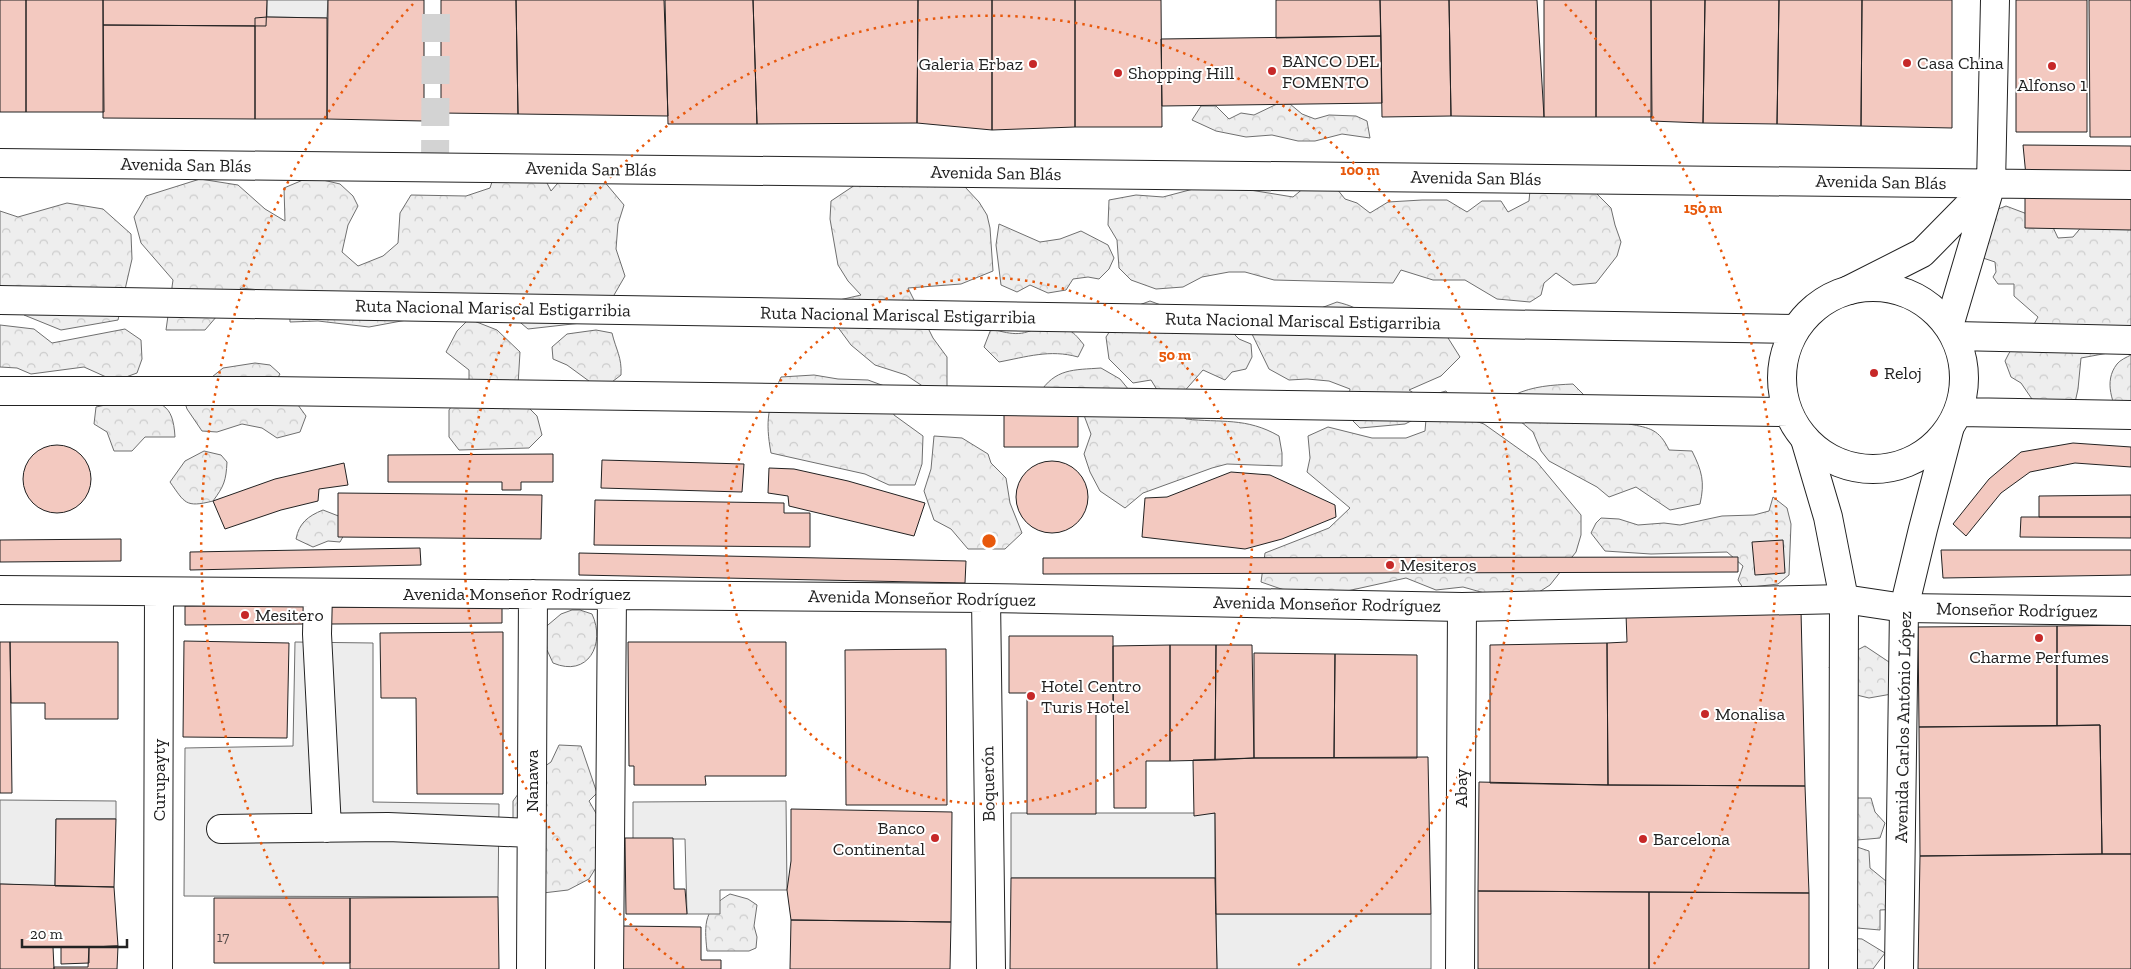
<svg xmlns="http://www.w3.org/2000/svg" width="2131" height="969" viewBox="0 0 2131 969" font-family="'Zilla Slab',serif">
	<defs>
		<pattern id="forest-crowns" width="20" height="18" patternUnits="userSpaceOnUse" patternTransform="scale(1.25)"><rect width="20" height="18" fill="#eee"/><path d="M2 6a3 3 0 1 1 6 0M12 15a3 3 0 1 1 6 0" fill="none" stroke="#ccc"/></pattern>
	</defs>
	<rect width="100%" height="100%" fill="#fff"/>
	<path fill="url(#forest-crowns)" stroke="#6f6f6f" d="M1277,104h13l12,10 13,5 14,-4 27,1 11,5 3,17 -28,-4 -27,7h-17l-26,-6 -26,2 -30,-6 -24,-11 9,-14h15l13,13 12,-6 13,2z
		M582,155l42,50 -6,19 -2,25 9,27 -26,45 -71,8 -38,-32 -78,22 -43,8 -51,-6 -28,1 -1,-29 -48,-5 -36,42h-39l7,-50 -32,-37 -7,-26 12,-21 54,-17 38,6 27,24 20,12 -1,-33 26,-11 30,7 13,12 5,10 -10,19 -6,27 16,14 25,-10 15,-13 2,-30 11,-18 55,1 24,-8 10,-31h34l17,34z
		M878,164l87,23 14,15 8,13 3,13 3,43 -32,13 -53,4 25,50 14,19v30h-23l-18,-12 -31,-10 -24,-20 -17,-23 1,-21 26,-6 -13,-14 -10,-16 -8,-46 1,-18 21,-14z
		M1333,184l12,15 12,4 13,10 18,-11 34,-2h25l20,12 15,-11h19l7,11 21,-11 1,-11 65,2 16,16 4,17 6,17 -4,14 -21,27 -23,2 -17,-12 -12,10 -3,12 -11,7 -33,-3 -32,-19h-32l-32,-10 -8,13 -119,-3 -29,-8h-16l-27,5 -19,10 -27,2 -25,-9 -12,-12 -2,-28 -9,-15 1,-25 27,-5 27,2 34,-9 53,2 43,7 12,-10z
		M67,203l36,6 28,25 1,25 -14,61 -57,10 -37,-15 -19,-28 -5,4v-80l18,6z
		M2006,206l45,17 7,15 15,-1 16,-19 42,-12v125l-12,20 -38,7 -3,31 -4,18 -40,-5 -13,-19 -10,-6 -6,-16c9,-21 24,-25 33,-44l-24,-21v-12h-16l-5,-7 3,-5 -1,-10 -12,-4 -10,-39z
		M999,224l41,18 20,-3 21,-8 27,14 6,13 -5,11 -10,10 -11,-2 -15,2 -7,11 -18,3 -18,-8 -13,7 -16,-7 -5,-40z
		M1150,301l81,30 8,8 12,5 1,13 -6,12 -14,3 -7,8 -22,-10 -21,24 -23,-1 -8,-13 -18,3 -24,-24 -3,-22 17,-26z
		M1337,302c28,7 26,12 39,35l10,-28h33l14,5 27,43 -19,19 -32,14 12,8 -2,19 -14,7 -45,4 -14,-14 4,-25 -21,-8 -22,-2 -18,1 -20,-11 -17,-35z
		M469,319l28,11 23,22 -2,33 10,22 9,9 5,19 -13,13 -70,2 -10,-13v-27l20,-29v-11l-23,-18 11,-21z
		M1045,323c22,5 25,4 39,22l-6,12c-28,-8 -52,0 -79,5l-15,-15 7,-18c24,6 32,8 54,-6z
		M0,325l34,4 18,14 73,-14 16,11 1,19 -5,14 -22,8 -31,-14 -53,7 -14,-6 -17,-1z
		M596,330l16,3c4,17 10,24 9,42l-13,10 -15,-1 -26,-19 -14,-6 -1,-12 15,-13z
		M2131,355v69l-10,-3c-8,-18 -18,-39 -4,-57 3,-4 10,-7 14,-9z
		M255,363l15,2 10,9 -10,17 28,14 8,11 -6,16 -23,6 -15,-10 -20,-4 -25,8 -15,-1 -15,-22 -3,-9 39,-32z
		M1101,368l19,11 9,11 47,20 10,9c35,4 60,-2 93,17l3,17v13l-55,-2 -15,4 -69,25 -18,15 -25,-17 -10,-19 -6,-18 7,-20 -9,-24 -43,-16c16,-26 35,-24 62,-26z
		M814,375l24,4 30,1 19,7 7,28 29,21 -1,28 -7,21h-26l-24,-11 -94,-21c-6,-33 -3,-46 10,-76z
		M1573,384l17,17 38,17 1,6c21,4 30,5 40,26l23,1c10,20 13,31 8,53l-30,6 -34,-23 -27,10 -12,-10 -48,-26 -8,-10 -8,-19 -20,-17 1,-20c19,-9 38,-10 59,-11z
		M1446,391l20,27 18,6 52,37 45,54v20l-5,17 -26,33 -11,7 -44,4 -32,-9 -27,3 -30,-12 -59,13h-60l-26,-9 4,-29 64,-25 21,-20 -43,-36 3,-14 -2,-22 20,-9 44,11h34l19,-7 3,-35z
		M129,400c33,1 44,3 46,37h-30l-13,14h-18l-7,-19 -13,-8 2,-17z
		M934,436l28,2 26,16 3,9 15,15 4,25 12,30 -17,16h-37l-17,-20 -17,-9 -10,-29 7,-22z
		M204,451l17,4 6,7c-1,19 -3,24 -14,39 -28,7 -28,2 -43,-19l15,-21z
		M1773,497l14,11 4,16 -2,51 -11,9 -35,4 -5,-8 5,-14 -16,-14 -76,2 -46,-3 -14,-18 5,-10 5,-5 18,1 19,6 26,-2 16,2 42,-9 32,-1 15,-4z
		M323,510l18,7 4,16 -5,9 -12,-1 -15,6 -17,-8c3,-16 12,-23 27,-29z
		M572,610h8l12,4c14,30 -4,64 -39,49l-6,-13 -8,-3 3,-17 19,-16z
		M1865,646l24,16 1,11 13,19 -34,6 -29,-7 -11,-24 19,-12z
		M559,745l22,1 16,47 -8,8 12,21 -4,44 -8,13 -21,11 -25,3 -30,-59v-33l19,-26 19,-13z
		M1846,798h25l4,14 10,11 -5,15 -23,2z
		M1857,847l12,4 1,17 22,18 8,23 -20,1v20l-23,-2z
		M730,894l18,5 9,6 -3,21 3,11 -1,11 -7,3h-42c-3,-28 -3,-42 23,-57z
		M1834,937l28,2 23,14 -12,16h-25l-3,-5h-16z"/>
	<path fill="#ededed" stroke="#6f6f6f" d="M267,0h61l-1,18 -60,-1z
		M295,642l78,1v159l126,2 -1,93 -314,-1 1,-148 108,-2z
		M0,800l116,1v18h-60l-1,67 -55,-2z
		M786,801l1,89h-67v24h-33l-2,-75h-52v-37z
		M1011,813h204v65h-204z
		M1216,914h215v55h-214z"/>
	<path fill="#f3c9c0" stroke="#222" d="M0,0h26v112h-26z
		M26,0h77l1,112h-78z
		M103,0h164l-1,26 -163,-1z
		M328,0h96v121l-97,-2z
		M441,0h75l2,114 -77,-1z
		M516,0h148l4,116 -150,-2z
		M665,0h88l4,124h-89z
		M753,0h165l-1,123 -160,1z
		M918,0h74v130l-75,-7z
		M992,0h83v127l-83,3z
		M1075,0h86l1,127h-87z
		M1276,0h104l1,36 -105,2z
		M1380,0h69l2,116 -69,1z
		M1449,0h88l7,117 -93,-1z
		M1544,0h52v117h-52z
		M1596,0h55l1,117h-56z
		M1651,0h54l-2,123 -52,-2z
		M1705,0h74l-2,124 -74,-1z
		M1779,0h83l-1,126 -84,-2z
		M1862,0h90v128l-91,-2z
		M2016,0h71v132h-71z
		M2089,0h42v137h-41z
		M267,17l60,1v101h-72v-101z
		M103,25l152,1v93l-152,-1z
		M1381,36l1,67 -220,3 -1,-67z
		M2023,145l108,1v32l-105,-2z
		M2025,191h106v39l-106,-2z
		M1004,413h74v34h-74z
		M2073,443l58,4v20l-56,-4 -45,9 -29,21 -35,43 -13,-12 36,-45 32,-27z
		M23 479a34 34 0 1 1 68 0a34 34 0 1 1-68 0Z
		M553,454v28h-32v8h-19v-8h-114v-27z
		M602,460l142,4 -2,28 -141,-4z
		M1016 497a36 36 0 1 1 72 0a36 36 0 1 1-72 0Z
		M344,463l4,22 -29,4 -1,12 -37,9 -56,19 -12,-28 62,-22z
		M769,468l25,1 54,12 77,22 -11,33 -125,-30 -1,-10 -20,-3z
		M1231,472l39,3 65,30 1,12 -54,22 -37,10 -103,-12 3,-39 22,-1z
		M338,493l204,2 -1,44 -203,-2z
		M2131,495v22h-92v-21z
		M595,500l189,3v10h26v34l-216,-2z
		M2021,517h110v21l-111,-1z
		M121,539v22l-121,1v-22z
		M1783,540l2,33 -30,2 -3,-33z
		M420,548l1,17 -231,5v-18z
		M1941,550h190v25l-188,3z
		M579,553l387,8 -1,22 -386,-8z
		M1738,557v15l-695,2v-16z
		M306,605v19l-121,1v-19z
		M502,606v17l-171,1v-17z
		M1801,610l4,176 -197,-1 -1,-142 20,-1 -1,-28z
		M2131,625v229h-29l-2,-129 -43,1v-100z
		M2057,626v100l-138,1 -1,-100z
		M503,632v162h-86l-1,-96h-35l-1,-65z
		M1009,636h104v74h-17v104h-69v-121h-18z
		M184,641l105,2 -2,95 -104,-1z
		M0,642h10l2,151h-12z
		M10,642h108v77h-73v-16h-34z
		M628,642h158v134h-81l1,9h-72v-19h-5z
		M1607,643l1,142 -118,-2v-138z
		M1170,645v116h-24v47h-32l-1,-162z
		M1170,645h46l-1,115 -45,1z
		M1216,645h36l2,113 -39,2z
		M946,649l1,156h-101l-1,-155z
		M1254,653l81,1 -1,104h-80z
		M1335,654l82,1v103h-83z
		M2100,725l2,129 -182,2 -1,-129z
		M1428,757l3,157h-215l-1,-101 -21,3 -1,-56 61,-2z
		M1479,782l129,3 197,1 4,107 -331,-2z
		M791,809l161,3 -1,110 -160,-2 -4,-30 4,-29z
		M56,819h60l-2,68 -59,-1z
		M625,838h48l1,51h11l2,25h-61z
		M2102,854h29v115h-213l2,-113z
		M1011,878h204l2,91h-207z
		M0,884l114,3 4,59 -29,1v16l-28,1v-17h-8l1,22h-54z
		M1478,891l171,1v77h-171z
		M1649,892l160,1v76h-160z
		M498,897l1,72h-149v-71z
		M214,898h136v65h-136z
		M791,920l160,2 -1,47h-160z
		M623,926l78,1v33h20v9h-99z
		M118,946l-1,23h-63v-2h34l1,-20z"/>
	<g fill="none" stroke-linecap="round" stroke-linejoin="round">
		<path stroke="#d3d3d3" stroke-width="28" stroke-dasharray="28 14" stroke-linecap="butt" d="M435,168l1,-168"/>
		<g stroke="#222" stroke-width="30">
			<path id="minor" d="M0,163l2131,22
				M1849,290l73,-37 66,-67
				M1949,326l42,-142 4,-184
				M0,590l986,8 476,9 382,-8 60,9 227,3
				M318,593l-1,41 10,194
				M986,598l5,371
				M221,829l167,-2 143,6
				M158,969l1,-377
				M531,969l2,-375
				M609,969l3,-374
				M1460,969l2,-362"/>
		</g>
		<g stroke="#222" stroke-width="30">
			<path id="major" d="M1805,439l23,78 16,82 -1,370
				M1899,969l5,-361 19,-79 26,-99"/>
		</g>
		<g stroke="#222" stroke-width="30">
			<path id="highway" d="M1782 378a91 91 0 1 1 182 0a91 91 0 1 1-182 0Z
				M0,300l1795,29
				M1955,336l176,4
				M0,391h270l1518,21
				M1958,412l173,3"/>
		</g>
		<use href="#minor" stroke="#fff" stroke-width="28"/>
		<use href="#major" stroke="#fff" stroke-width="28"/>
		<use href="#highway" stroke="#fff" stroke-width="28"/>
	</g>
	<g fill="none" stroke="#e8590c" stroke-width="2.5" stroke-dasharray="2.5 5">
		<circle cx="989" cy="541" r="263"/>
		<path d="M684 968A525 525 0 1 1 1294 968"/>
		<path d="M324 964A788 788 0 0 1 413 4M1565 4A788 788 0 0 1 1654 964"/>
	</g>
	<g fill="#c62828" stroke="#fff" stroke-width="2">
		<circle cx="1907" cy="63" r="5"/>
		<circle cx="1033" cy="64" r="5"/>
		<circle cx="2052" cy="66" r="5"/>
		<circle cx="1272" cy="71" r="5"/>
		<circle cx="1118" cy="73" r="5"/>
		<circle cx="1874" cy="373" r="5"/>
		<circle cx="1390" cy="565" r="5"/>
		<circle cx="245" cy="615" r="5"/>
		<circle cx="2039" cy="638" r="5"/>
		<circle cx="1031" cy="696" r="5"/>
		<circle cx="1705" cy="714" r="5"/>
		<circle cx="935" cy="838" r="5"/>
		<circle cx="1643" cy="839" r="5"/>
	</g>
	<g text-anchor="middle" stroke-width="4" stroke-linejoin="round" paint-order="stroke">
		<g font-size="15" fill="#564c4a">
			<text x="223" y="942">17</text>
		</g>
		<g font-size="18" fill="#222" stroke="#fff" text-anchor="start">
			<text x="1282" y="67">BANCO DEL<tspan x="1282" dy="21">FOMENTO</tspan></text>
			<text x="1917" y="69">Casa China</text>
			<text x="1023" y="70" text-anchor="end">Galeria Erbaz</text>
			<text x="1128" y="79">Shopping Hill</text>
			<text x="2052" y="91" text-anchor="middle">Alfonso 1</text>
			<text x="1884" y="379">Reloj</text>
			<text x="1400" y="571">Mesiteros</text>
			<text x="255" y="621">Mesitero</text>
			<text x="2039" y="663" text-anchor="middle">Charme Perfumes</text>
			<text x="1041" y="692">Hotel Centro<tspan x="1041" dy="21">Turis Hotel</tspan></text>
			<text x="1715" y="720">Monalisa</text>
			<text x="925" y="834" text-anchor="end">Banco<tspan x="925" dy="21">Continental</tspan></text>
			<text x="1653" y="845">Barcelona</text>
		</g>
		<g font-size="18" fill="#222" stroke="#fff">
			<text transform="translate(186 165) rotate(1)" y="6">Avenida San Blás</text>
			<text transform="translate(591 169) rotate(1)" y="6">Avenida San Blás</text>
			<text transform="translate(996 173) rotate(1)" y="6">Avenida San Blás</text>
			<text transform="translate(1476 178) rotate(1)" y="6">Avenida San Blás</text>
			<text transform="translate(1881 182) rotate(1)" y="6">Avenida San Blás</text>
			<text transform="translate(493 308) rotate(1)" y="6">Ruta Nacional Mariscal Estigarribia</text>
			<text transform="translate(898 315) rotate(1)" y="6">Ruta Nacional Mariscal Estigarribia</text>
			<text transform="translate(1303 321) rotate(1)" y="6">Ruta Nacional Mariscal Estigarribia</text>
			<text x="517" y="600">Avenida Monseñor Rodríguez</text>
			<text transform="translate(922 598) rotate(1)" y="6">Avenida Monseñor Rodríguez</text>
			<text transform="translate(1327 604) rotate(1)" y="6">Avenida Monseñor Rodríguez</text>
			<text transform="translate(2017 610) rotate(1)" y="6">Monseñor Rodríguez</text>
			<text transform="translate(1903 727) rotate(-89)" y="6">Avenida Carlos António López</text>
			<text transform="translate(159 780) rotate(-90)" y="6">Curupayty</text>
			<text transform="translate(532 781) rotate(-90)" y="6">Nanawa</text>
			<text transform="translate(988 784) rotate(-91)" y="6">Boquerón</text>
			<text transform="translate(1461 788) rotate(-90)" y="6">Abay</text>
		</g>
	</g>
	<circle cx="989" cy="541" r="8" fill="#e8590c" stroke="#fff" stroke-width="2.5"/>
	<g font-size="15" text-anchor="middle" font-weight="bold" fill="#e8590c" stroke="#fff" stroke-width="4" stroke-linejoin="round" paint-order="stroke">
		<text x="1360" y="175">100 m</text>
		<text x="1703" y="213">150 m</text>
		<text x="1175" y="360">50 m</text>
	</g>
	<path d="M22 939v8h105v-8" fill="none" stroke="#222222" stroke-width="2.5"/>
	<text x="30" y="939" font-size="15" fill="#222222" stroke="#ffffff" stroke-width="4" paint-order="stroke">20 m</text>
</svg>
